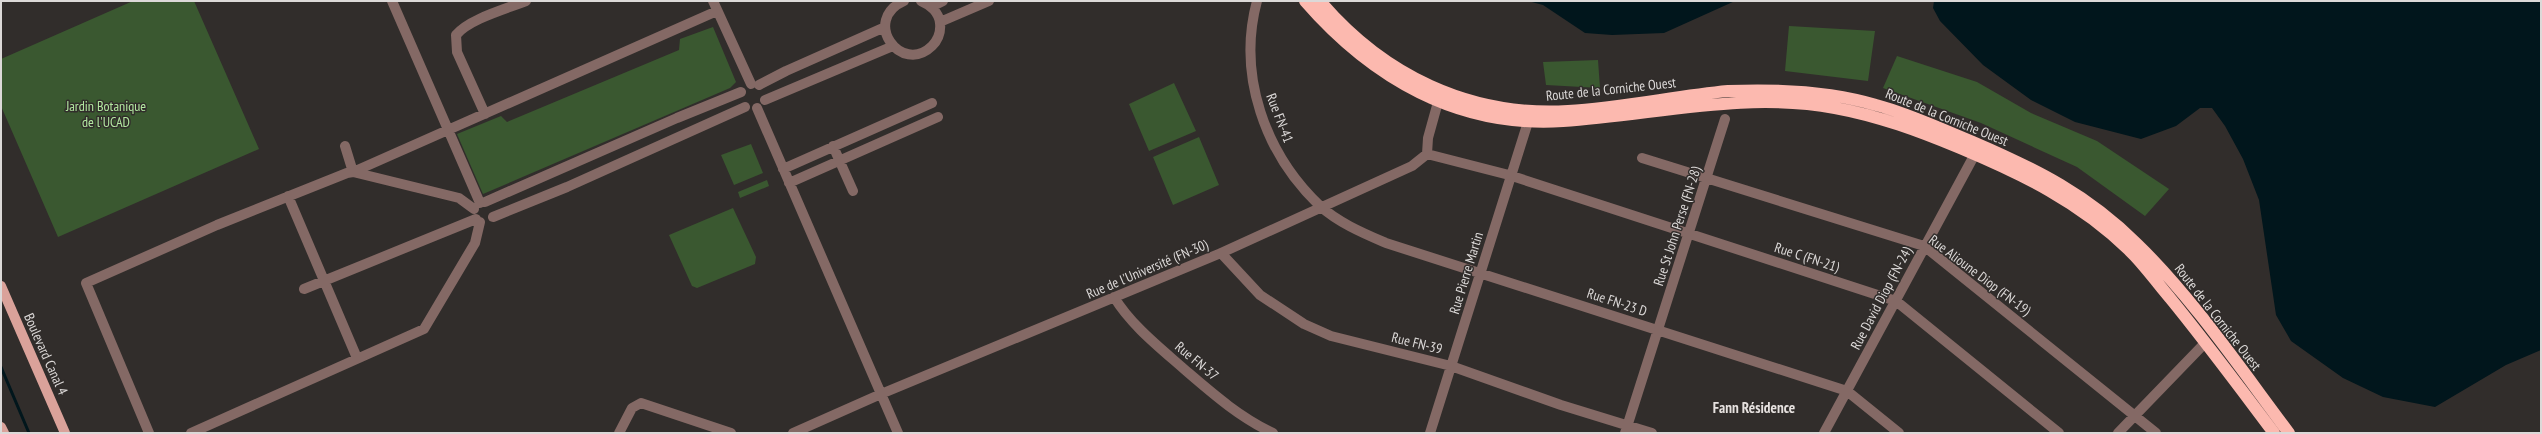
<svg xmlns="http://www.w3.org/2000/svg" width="2542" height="434" viewBox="0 0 2542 434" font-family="'PT Sans Narrow',sans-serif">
	<rect width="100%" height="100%" fill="#312d2b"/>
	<path fill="#3a5830" d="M133,1h61l65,148 -201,88 -57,-131v-47z
		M1789,26l86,5 -7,50 -83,-10z
		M713,27l23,55 -6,6 -247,106 -26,-60 44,-18 6,6 172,-72 1,-11z
		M1897,56l80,26 54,31 66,28 72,48 -24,27 -68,-49 -96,-44 -98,-35z
		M1598,60l2,28 -54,-3 -3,-23z
		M1174,83l22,48 -47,20 -20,-47z
		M1199,137l20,48 -46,20 -20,-48z
		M751,144l12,29 -29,12 -13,-30z
		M767,180l2,6 -29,12 -2,-6z
		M733,208l23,49 -1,7 -58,24 -5,-2 -23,-51z"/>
	<path fill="#01161c" d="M1528,1h207l-71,32 -52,2 -27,-2 -42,-28z
		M1934,1h607v349l-35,15 -71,42 -52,-10 -40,-19 -52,-37 -15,-26 -17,-115 -16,-41 -18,-33 -13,-18h-12l-24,18 -35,13 -66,-17 -44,-22 -48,-35 -43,-44 -7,-13z"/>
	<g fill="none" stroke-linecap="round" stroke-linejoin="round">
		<path stroke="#01161c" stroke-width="3" d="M1,367l28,66"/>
		<path stroke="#846965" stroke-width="10" d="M392,1l88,202
			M713,1l38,83
			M904,1c-43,19 -3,75 28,45 6,-6 9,-14 8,-23 -1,-10 -9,-18 -19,-22
			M1257,1c-20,74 8,153 63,205 19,17 43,27 66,37l461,148 52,42
			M931,7l12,-6
			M940,22l49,-21
			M759,85l27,-14 99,-44
			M765,100l128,-54
			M757,108l141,325
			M485,114l-28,-62 -1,-17c13,-16 50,-26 70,-34
			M345,146l8,26 364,-161
			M833,146l20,45
			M1427,154l82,21 387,126 163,132
			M1642,158l282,88 232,187
			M783,169l149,-66
			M789,183l149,-66
			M288,196l69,162
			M485,202l192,-84 64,-26
			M493,217l74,-30 178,-80
			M1221,253l39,42 44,29 27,12 120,30 110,39 91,28
			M304,289l172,-70
			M1114,297c17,28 45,50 70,72 28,24 55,48 89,64
			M149,433l-63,-150 131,-58 130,-52 6,-1 106,26 15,11
			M191,433l233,-104 51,-86 5,-21
			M619,433l13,-25 9,-5 90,30
			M793,433l88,-39 340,-141 191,-87 15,-12 1,-16 10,-36
			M1430,433l98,-311
			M1625,433l100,-314
			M1824,433l151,-279
			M2118,433l87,-90"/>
		<path stroke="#daa29a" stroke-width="10" d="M1,286l64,147
			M1,427l3,6"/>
		<path stroke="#fcb9af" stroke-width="12" d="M1305,1c67,77 153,127 258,120 92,-6 180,-30 272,-13 44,8 84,23 125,40 62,26 120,54 169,102 15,14 27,32 41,48 36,44 70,90 104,135
			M1320,1c63,74 149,116 248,110 54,-3 107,-15 160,-20 49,-2 101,0 148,14 34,9 65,24 97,37 63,27 115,53 164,102 55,53 106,128 152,189"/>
	</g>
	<g text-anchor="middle" stroke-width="3" stroke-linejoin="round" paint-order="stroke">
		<g font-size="14" fill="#dcd9d8" stroke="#312d2b">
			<text transform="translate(1611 89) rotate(-6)" y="5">Route de la Corniche Ouest</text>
			<text transform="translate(1947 117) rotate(22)" y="5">Route de la Corniche Ouest</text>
			<text transform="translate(1280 118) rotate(69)" y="5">Rue FN-41</text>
			<text transform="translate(1677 226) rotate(-72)" y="5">Rue St John Perse (FN-28)</text>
			<text transform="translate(1807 257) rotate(18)" y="5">Rue C (FN-21)</text>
			<text transform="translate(1147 269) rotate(-23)" y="5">Rue de l'Université (FN-30)</text>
			<text transform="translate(1466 273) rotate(-73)" y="5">Rue Pierre Martin</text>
			<text transform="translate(1980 275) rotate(37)" y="5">Rue Alioune Diop (FN-19)</text>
			<text transform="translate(1881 298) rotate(-62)" y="5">Rue David Diop (FN-24)</text>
			<text transform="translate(1617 302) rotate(18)" y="5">Rue FN-23 D</text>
			<text transform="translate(2218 317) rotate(52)" y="5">Route de la Corniche Ouest</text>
			<text transform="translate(1417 343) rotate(14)" y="5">Rue FN-39</text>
			<text transform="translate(46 354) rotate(66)" y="5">Boulevard Canal 4</text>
			<text transform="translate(1197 361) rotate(40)" y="5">Rue FN-37</text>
		</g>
		<g font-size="14" fill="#b2e7a0" stroke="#312d2b">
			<text x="106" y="111">Jardin Botanique<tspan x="106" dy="16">de l'UCAD</tspan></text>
		</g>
		<g font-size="15" font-weight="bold" fill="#e6e1df" stroke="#312d2b">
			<text x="1754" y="413">Fann Résidence</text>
		</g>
	</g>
	<rect width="2542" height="434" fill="none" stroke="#dcd9d8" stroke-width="4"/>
</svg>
